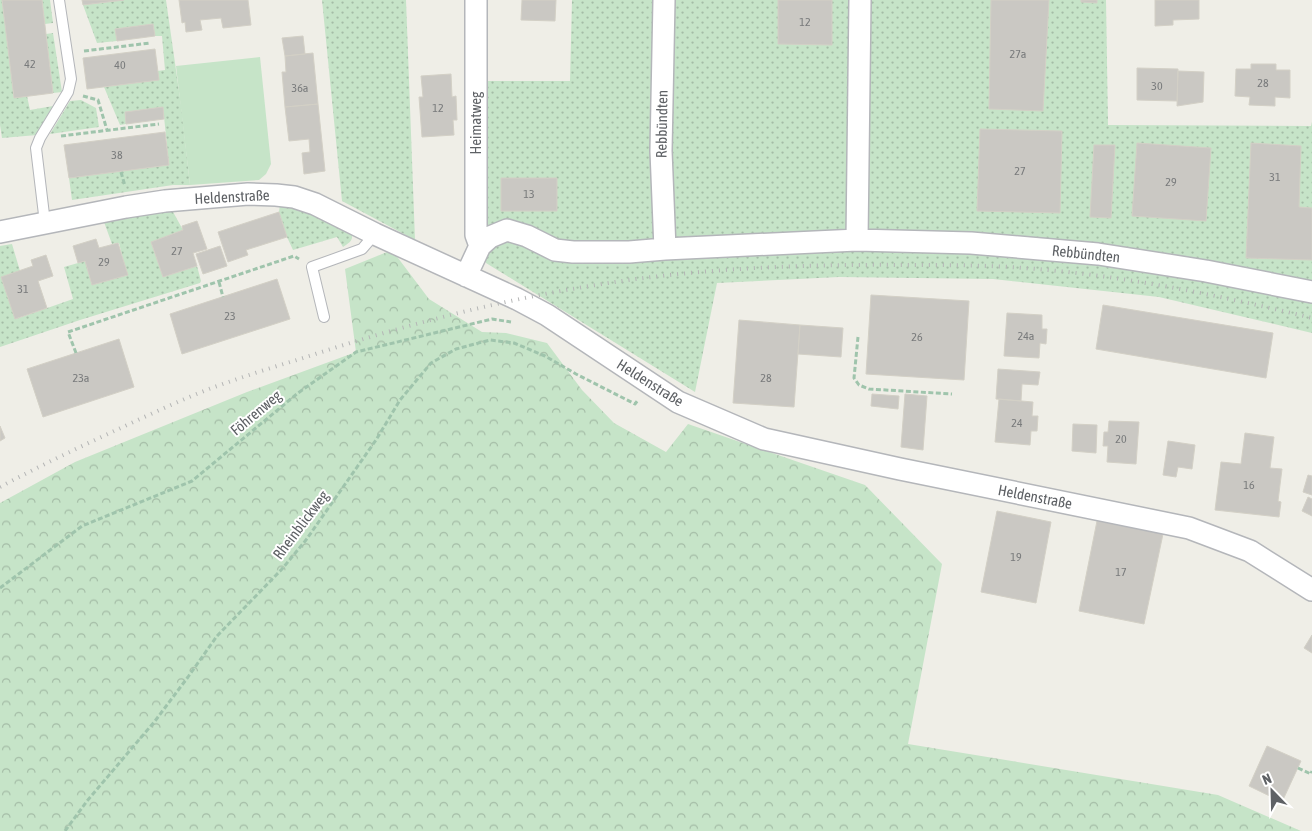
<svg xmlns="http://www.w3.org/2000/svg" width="1312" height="831" viewBox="0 0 1312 831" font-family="'Asap Condensed',sans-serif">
	<defs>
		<pattern id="grass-dots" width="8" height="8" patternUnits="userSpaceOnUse" patternTransform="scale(1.25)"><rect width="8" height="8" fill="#c6e4c8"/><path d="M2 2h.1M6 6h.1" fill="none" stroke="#a4bca6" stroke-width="1.8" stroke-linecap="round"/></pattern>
		<pattern id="forest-crowns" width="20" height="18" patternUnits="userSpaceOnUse" patternTransform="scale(1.25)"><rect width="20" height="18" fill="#c6e4c8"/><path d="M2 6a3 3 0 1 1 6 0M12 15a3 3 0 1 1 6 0" fill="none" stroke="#a4bca6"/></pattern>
	</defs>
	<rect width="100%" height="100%" fill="#efeee7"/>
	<path fill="url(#grass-dots)" d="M0,0h2l12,98 13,-2 3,14 23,-4 -16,29 -35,3 -2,-13z
		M42,0h8l3,23 -8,1z
		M124,0h42l15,105 9,80h-17l-101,15 -3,-22 100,-13 -6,-58 -38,5 1,12 -6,1 -16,-38 54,-7 -1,-9 8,-1 -3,-34h-7l-2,-12 -37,5 1,12 -20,2 -14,-38z
		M322,0h84l9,240 -73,-39z
		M572,0h534l2,125 203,1 1,-4v211l-153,-36 -166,-18 -154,-2 -122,6 -22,109 -209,-129 -10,-45v-137h94z
		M53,33l9,59 -9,1 -7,-59z
		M81,100l15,8 3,19 -49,7 20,-33z
		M280,204l14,1 58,29c1,7 -3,9 -9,13l-6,-10 -44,13 -6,-13 -8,-25z
		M172,210l11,20 -32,12 12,35 34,-11 4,15 -1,2 -120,37 -80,27v-101l12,-2 8,27 -4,48 57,-20 -9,-32 21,-6 7,24 35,-10 -8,-32 -7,1 -8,-22z"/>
	<path fill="url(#forest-crowns)" d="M392,250l37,49 53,33 24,1 41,10 35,47 32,33 52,29 22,-28 177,61 77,79 -34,180 310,51 83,36h-1301v-328l75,-41 172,-70 109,-40 -11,-83z"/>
	<path fill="#c6e4c8" d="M260,57l11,107 -5,10 -7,6 -69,5 -14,-119z"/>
	<path fill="#cac8c3" stroke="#d3d0c6" d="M2,0h40l11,93 -39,5z
		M82,0h42l-41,5z
		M179,0h69l3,25 -28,3 -2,-10 -21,2 2,10 -16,2 -1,-10 -3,1z
		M522,0h34l-1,21 -34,-1z
		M778,0h54v45l-54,-1z
		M991,0h58l-6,111 -54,-2z
		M1081,0h16v3l-16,-1z
		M1155,0h44v19l-26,1v5l-18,1z
		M153,24l2,12 -38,5 -2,-12z
		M303,36l2,18 -20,2 -3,-18z
		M155,49l4,31 -72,9 -4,-31z
		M313,53l5,51 -33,3 -3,-35h4l-1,-16z
		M1251,64h25v6h14v28l-15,-1v9l-26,-1 1,-8 -15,-1 1,-27h15z
		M1137,68l41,1 -1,32 -40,-1z
		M1178,71l26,1 -1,30 -26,4z
		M451,74l1,23 4,-1 1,24h-4l1,15 -32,2 -3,-40h4l-2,-21z
		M318,104l7,67 -21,3 -2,-21 8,-1 -1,-13 -20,2 -4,-34z
		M163,107l1,12 -38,5 -1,-12z
		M980,129l82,2 -2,82 -83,-2z
		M165,132l4,33 -100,13 -5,-33z
		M1137,143l74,5 -5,73 -74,-5z
		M1251,143l50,3 -2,61 13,1v52l-66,-2z
		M1094,145h21l-4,73 -21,-1z
		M501,178h56v33h-56z
		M279,212l8,25 -41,13 2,5 -20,7 -10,-30z
		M197,221l10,28 -14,4 4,13 -34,11 -12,-35 32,-12 -1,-4z
		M96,239l3,9 19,-5 10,32 -36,10 -7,-24 -7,2 -5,-17z
		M220,246l7,20 -24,8 -7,-20z
		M46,255l7,21 -15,5 9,27 -32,11 -14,-42 32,-11 -2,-6z
		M277,279l13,40 -108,35 -12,-40z
		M871,295l98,6 -5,79 -98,-6z
		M1103,305l170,28 -7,45 -170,-29z
		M1007,313l35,2v14h5l-1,15 -6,-1 -1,15 -35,-2z
		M739,320l61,5 -6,82 -61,-4z
		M800,325l43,3 -2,29 -43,-3z
		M119,339l15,48 -91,30 -16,-48z
		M998,369l42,3 -2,13 -16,-1 -1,17 -25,-2z
		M872,394l27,2 -1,13 -27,-3z
		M905,394l22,2 -4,54 -22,-3z
		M999,399l34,3 -1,14h6l-1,15h-6l-1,14 -35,-3z
		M1109,421l30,1 -3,42 -29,-2 1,-16h-5l1,-14h4z
		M1073,424l24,1 -1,28 -24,-2z
		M0,426l5,12 -5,3z
		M1245,433l29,4 -4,31 12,1 -4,32 3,1 -2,15 -64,-7 6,-48 20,2z
		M1168,441l27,4 -3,24 -14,-2 -2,10 -13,-2z
		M1308,475l4,1v19l-9,-3z
		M1308,497l4,2v17l-10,-5z
		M997,511l54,11 -15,81 -55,-11z
		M1097,521l66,13 -19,90 -65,-13z
		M1312,635v18l-8,-5z
		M1267,746l34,15 -19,41 -33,-16z"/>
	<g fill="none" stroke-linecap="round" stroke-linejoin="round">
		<g stroke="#b4b6ba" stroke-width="12">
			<path id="service" d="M45,223l-9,-75 4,-10 28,-46 3,-13 -12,-79
				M324,317l-12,-50 50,-18 13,-15"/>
		</g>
		<g stroke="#b4b6ba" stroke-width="24">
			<path id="minor" d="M476,0v235l4,11
				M664,0l-3,151 4,98
				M0,232l126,-25 39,-6 83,-7 28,1 18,2 21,7 60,30 142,65 30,16 131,87 86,37 136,30 289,59 61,23 62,39
				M857,240l3,-240
				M466,276l14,-30 10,-9 17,-7 20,6 28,14 18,2h56l36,-3 192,-9 114,3 127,11 108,17 106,21"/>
		</g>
		<path stroke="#9fc4ac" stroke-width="3" stroke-dasharray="5 2.5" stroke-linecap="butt" d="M84,51l66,-8
			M83,96l15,4 9,30
			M61,136l98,-12
			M121,172l4,14
			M219,282l4,15
			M858,337l-4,41 5,7 10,4 83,5
			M76,353l-8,-21 226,-76 5,3
			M0,588l82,-62 110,-45 106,-88 58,-41 136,-33 19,3
			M1298,768l13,6 1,-3
			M65,831l22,-30 68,-80 33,-44 29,-41 65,-67 24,-29 70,-100 24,-40 31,-37 25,-14 34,-9 24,3 31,13 31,18 59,30 3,-4"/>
		<use href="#service" stroke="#fff" stroke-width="10"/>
		<use href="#minor" stroke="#fff" stroke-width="21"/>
		<path stroke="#b4b5b5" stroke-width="4" stroke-dasharray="1 6" stroke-linecap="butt" d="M0,487c36,-19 73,-37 110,-54 32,-15 66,-31 99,-44 30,-11 61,-21 91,-30 97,-32 195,-58 296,-74 103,-17 208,-21 312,-20 39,0 78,0 116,3 97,7 194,27 288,50"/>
	</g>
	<g text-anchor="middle" stroke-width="4" stroke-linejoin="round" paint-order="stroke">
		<g font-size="12" fill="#797b7c">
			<text x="805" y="26">12</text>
			<text x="1018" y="58">27a</text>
			<text x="30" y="68">42</text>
			<text x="120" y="69">40</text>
			<text x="1263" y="87">28</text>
			<text x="1157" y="90">30</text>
			<text x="300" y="92">36a</text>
			<text x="438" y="112">12</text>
			<text x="117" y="159">38</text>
			<text x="1020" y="175">27</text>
			<text x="1275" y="181">31</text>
			<text x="1171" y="186">29</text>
			<text x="529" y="198">13</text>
			<text x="177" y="255">27</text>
			<text x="104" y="266">29</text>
			<text x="23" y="293">31</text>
			<text x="230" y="320">23</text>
			<text x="1026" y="340">24a</text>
			<text x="917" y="341">26</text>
			<text x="81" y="382">23a</text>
			<text x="766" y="382">28</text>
			<text x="1017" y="427">24</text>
			<text x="1121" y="443">20</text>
			<text x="1249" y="489">16</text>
			<text x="1016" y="561">19</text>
			<text x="1121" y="576">17</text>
		</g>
		<g font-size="15" fill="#5e6165" stroke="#fff">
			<text transform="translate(476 123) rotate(-90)" y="5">Heimatweg</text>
			<text transform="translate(662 124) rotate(-89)" y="5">Rebbündten</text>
			<text transform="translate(232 197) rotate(-3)" y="5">Heldenstraße</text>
			<text transform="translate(1086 254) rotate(6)" y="5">Rebbündten</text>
			<text transform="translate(650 383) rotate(32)" y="5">Heldenstraße</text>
			<text transform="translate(256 413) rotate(-40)" y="5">Föhrenweg</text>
			<text transform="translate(1035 497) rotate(11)" y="5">Heldenstraße</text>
			<text transform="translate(301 525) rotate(-53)" y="5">Rheinblickweg</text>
		</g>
	</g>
	<g transform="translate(1272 791) rotate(337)" stroke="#ffffff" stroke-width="4" paint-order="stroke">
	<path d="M0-4L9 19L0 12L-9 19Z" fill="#5e6165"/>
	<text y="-8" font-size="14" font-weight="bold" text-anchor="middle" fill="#5e6165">N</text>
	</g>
</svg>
